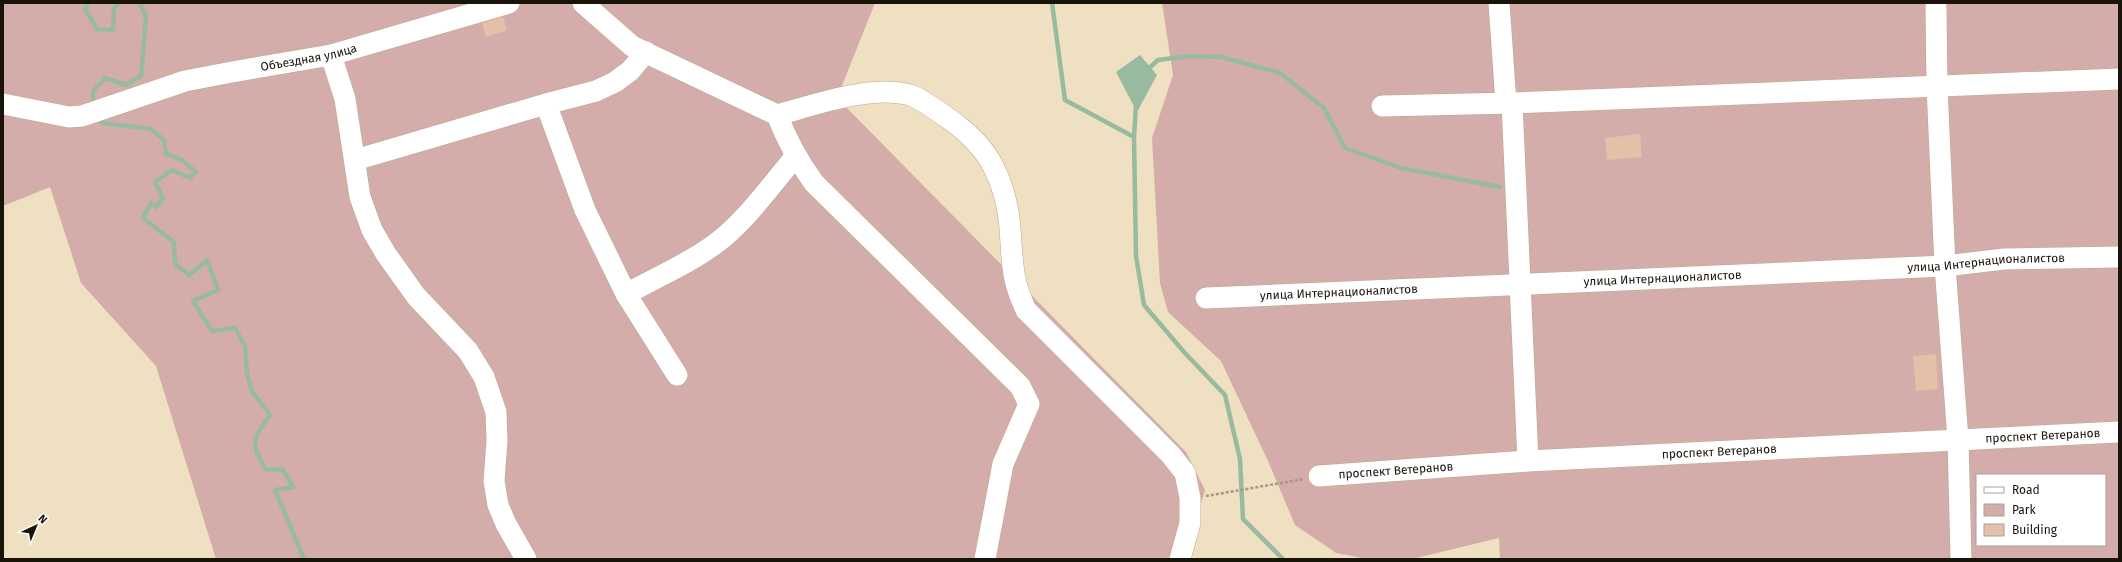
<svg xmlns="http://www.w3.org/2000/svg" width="2122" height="562" viewBox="0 0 2122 562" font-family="'Fira Sans',sans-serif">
	<rect width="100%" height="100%" fill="#eee0c0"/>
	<path fill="#d4aca9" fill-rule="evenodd" d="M3,3h872l-38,95 349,354 19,38 -20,69h-969l-60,-193 -75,-83 -31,-96 -47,19z
		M1162,3h957v556h-619l-1,-21 -87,21h-44l-32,-6 -41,-28 -27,-64 -47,-100 -53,-49 -8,-29 -8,-145 21,-63zM1977,475h128v70h-128z"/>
	<path fill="#98bba0" d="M1140,55l17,20 -20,37 -21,-40z"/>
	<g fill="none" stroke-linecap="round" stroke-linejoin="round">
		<path stroke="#98bba0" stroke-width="4.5" d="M88,3l-3,6 12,20 16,1 1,-21 5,-6
			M1052,3l13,97 69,37 2,119 8,49 40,47 41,43 15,64 3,60 40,40
			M1146,71l12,-11 32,-4 31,1 59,16 44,35 21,40 56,20 99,19
			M93,107v-16l12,-13 21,7 15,-9 5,-59 -6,-14
			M97,117l5,6 49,6 13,11 2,14 16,6 14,12 -6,6 -18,-8 -17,12 8,16 -7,9 -5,-4 -8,15 31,24 1,22 14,11 18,-15 11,30 -25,11 19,30 23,-3 10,18 2,28 5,17 18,24c-18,25 -19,27 -5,54l18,1 10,17 -18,3 29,69
			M1134,137l2,-33"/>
	</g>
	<path fill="#e4c0a8" d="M503,17l4,13 -21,7 -4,-14z
		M1640,134l2,23 -35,3 -2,-22z
		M1936,354l2,35 -22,2 -3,-35z"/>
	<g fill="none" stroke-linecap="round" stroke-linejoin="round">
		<g stroke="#b8ab8c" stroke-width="22">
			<g id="minor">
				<path d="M583,3l49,43 145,69c37,-10 96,-31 133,-20 11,3 36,22 46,29 30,23 43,46 51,82 6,28 2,58 11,84 2,7 5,13 8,20l145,145 14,18 5,25v25l-10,36"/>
				<path d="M1499,3l7,100"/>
				<path d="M1936,7l1,79 8,180 13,173 3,120"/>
				<path d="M331,55l14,44 15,98 12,33 14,24 30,42 52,55 16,26 12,35 1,29 -3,40 4,24 8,19 20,35"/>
				<path d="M1512,103l16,358"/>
				<path id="s1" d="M3,104l66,13 13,-1 103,-35 47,-9 99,-17 178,-52"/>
				<path d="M546,104l39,106 41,84 51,81"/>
				<path d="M1382,106l130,-3 607,-24"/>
				<path d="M777,115c10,26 21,46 37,68l206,203 9,18 -26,60 -18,95"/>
				<path d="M355,160l191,-56 50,-13 19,-9 15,-11 16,-19"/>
				<path d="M626,294c31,-17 71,-34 98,-57 27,-23 48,-53 71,-80"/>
				<path id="s2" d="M1206,298l739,-32 59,-7 115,-2"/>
				<path id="s3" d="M1319,476l209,-15 591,-29"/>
			</g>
		</g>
		<path stroke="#a59a81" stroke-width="2.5" stroke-dasharray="3 2" stroke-linecap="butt" d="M1206,496l98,-17"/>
		<use href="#minor" stroke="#fff" stroke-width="21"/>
	</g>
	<g text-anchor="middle" stroke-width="3" stroke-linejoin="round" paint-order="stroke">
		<g font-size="12" fill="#191409" stroke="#fff">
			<text dy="4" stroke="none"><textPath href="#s1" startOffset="315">Объездная улица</textPath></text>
			<text dy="4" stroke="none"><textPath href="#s2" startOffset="781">улица Интернационалистов</textPath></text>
			<text dy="4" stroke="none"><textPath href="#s2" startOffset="457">улица Интернационалистов</textPath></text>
			<text dy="4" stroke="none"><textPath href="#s2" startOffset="133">улица Интернационалистов</textPath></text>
			<text dy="4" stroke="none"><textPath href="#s3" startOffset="725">проспект Ветеранов</textPath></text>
			<text dy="4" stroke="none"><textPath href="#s3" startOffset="401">проспект Ветеранов</textPath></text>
			<text dy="4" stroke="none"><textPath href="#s3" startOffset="77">проспект Ветеранов</textPath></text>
		</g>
	</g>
	<rect width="2122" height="562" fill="none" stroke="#191409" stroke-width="8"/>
	<rect x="1976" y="474" width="130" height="72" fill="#ffffff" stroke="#a3a19d"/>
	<rect x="1984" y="487" width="20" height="6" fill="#ffffff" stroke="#a3a19d"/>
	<text x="2012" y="494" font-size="12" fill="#191409">Road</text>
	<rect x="1984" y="504" width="20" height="12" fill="#d4aca9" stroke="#a3a19d"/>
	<text x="2012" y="514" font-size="12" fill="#191409">Park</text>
	<rect x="1984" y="524" width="20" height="12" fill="#e4c0a8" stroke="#a3a19d"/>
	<text x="2012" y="534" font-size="12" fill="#191409">Building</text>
	<g transform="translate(36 526) rotate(44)" stroke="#ffffff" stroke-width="3" paint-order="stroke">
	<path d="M0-3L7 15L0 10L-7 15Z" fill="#191409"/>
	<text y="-6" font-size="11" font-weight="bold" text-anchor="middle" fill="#191409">N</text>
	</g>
</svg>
